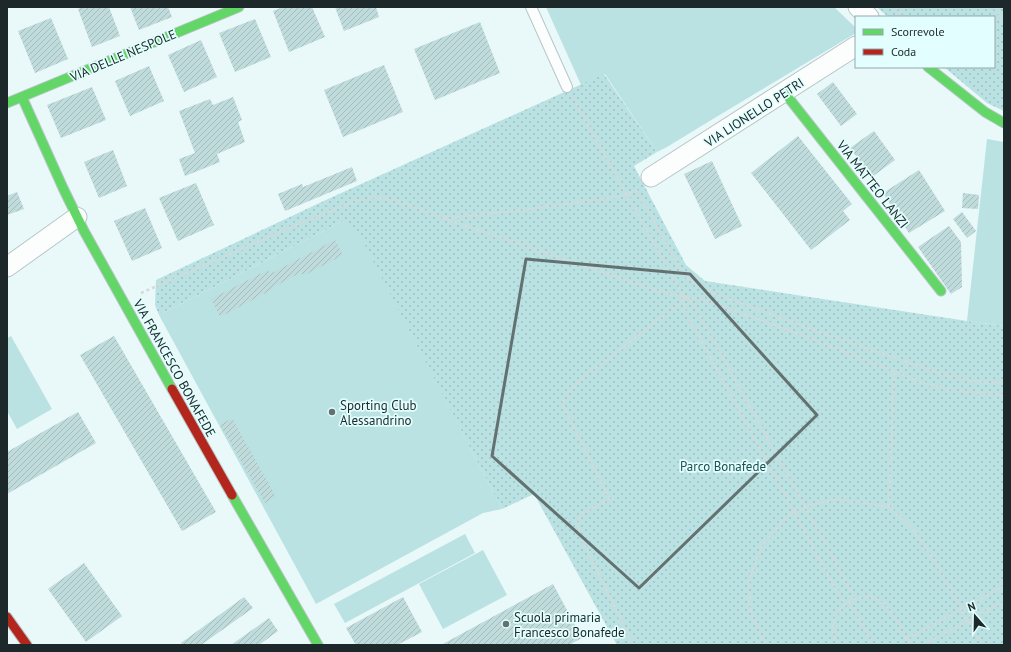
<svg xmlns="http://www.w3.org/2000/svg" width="1011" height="652" viewBox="0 0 1011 652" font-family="'PT Sans',sans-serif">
	<defs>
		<pattern id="park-dots" width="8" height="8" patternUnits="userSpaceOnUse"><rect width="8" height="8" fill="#bae2e3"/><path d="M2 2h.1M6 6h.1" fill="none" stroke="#9fc2c3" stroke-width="1.8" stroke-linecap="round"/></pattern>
		<pattern id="building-hatch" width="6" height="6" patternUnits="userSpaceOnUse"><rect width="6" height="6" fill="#bfdbdb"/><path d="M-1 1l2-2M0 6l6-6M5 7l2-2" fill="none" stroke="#a4bcbc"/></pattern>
	</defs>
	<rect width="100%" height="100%" fill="#e9f8f8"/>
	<path fill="#bae2e3" d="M546,7h288l22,21v5l-153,92 -36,22 -10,5 -52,-78 -24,11z
		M987,139l17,3v184l-37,-5z
		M343,221l15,10 144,278 -19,4 -167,91 -157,-289z
		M11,336l41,73 -35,20 -10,-18v-73z
		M465,534l10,19 -130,70 -11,-19z
		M483,550l24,45 -64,34 -24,-45z"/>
	<path fill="url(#park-dots)" d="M877,7h127v104l-17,-8 -43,-36h50v-50h-106z
		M604,74l53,78 -23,14 52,99 19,16 262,40 37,5v319h-387l-83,-151 -32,15 -144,-277 -15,-11 -184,94 -4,-10 1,-25 172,-81z"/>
	<path fill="url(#building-hatch)" d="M82,7h27l11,29 -28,11 -14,-38z
		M130,7h38l4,10 -33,13z
		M283,7h29l13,30 -36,15 -16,-41z
		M335,7h41l3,10 -35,14z
		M51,18l17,41 -33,14 -17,-42z
		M255,19l16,38 -36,15 -16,-39z
		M480,22l20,51 -65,27 -21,-51z
		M201,40l16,37 -33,15 -16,-37z
		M384,65l19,47 -60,25 -19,-47z
		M149,66l15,35 -34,15 -15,-35z
		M833,82l24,32 -16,12 -24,-32z
		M92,87l14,33 -45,18 -14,-33z
		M233,97l9,23 -4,2 7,20 -28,12 3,8 -35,14 -6,-17 16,-6 -16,-42 31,-12 3,6z
		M874,131l21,29 -23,17 -22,-29z
		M798,136l54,68 -9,7 7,9 -39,30 -60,-77z
		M113,150l14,36 -28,12 -15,-36z
		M712,161l30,65 -27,13 -31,-65z
		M352,167l5,14 -72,30 -7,-17 24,-10 1,3z
		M919,170l26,41 -36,22 -26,-40z
		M196,183l18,42 -36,16 -19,-43z
		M17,192l7,17 -17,6v-19z
		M963,193l16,2 -1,14 -16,-1z
		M145,208l17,40 -30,13 -18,-40z
		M962,212l14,19 -9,7 -14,-19z
		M949,226l12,16 1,45 -11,7 -33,-47z
		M335,240l8,15 -40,21 -2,-4 -29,16 1,1 -53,28 -9,-18 57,-29 2,4z
		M114,336l102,176 -34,19 -102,-176z
		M78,412l18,31 -89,51v-42z
		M232,418l44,79 -11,6 -45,-78z
		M84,563l38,53 -36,26 -38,-53z
		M553,584l29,54 -13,7h-128z
		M244,597l9,11 -52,37h-19l-1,-2z
		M403,597l19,35 -25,13h-41l-10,-17z
		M269,618l9,13 -19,14h-28z"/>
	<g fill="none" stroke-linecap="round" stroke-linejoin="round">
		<g stroke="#b9c6c6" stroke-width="12">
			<path id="lane" d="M531,7l36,80"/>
		</g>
		<g stroke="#b9c6c6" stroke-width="21">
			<path id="street" d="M858,7l11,10
				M651,177l205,-131
				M7,267l70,-50"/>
		</g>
		<g stroke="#b9c6c6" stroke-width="11">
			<path id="fast" d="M928,67l57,45 19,11
				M784,92l157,199
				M22,97l41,91 21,43 88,158
				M7,103l232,-96
				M232,495l86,150"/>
		</g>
		<g stroke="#b9c6c6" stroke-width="11">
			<path id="jam" d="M172,389l60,106
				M7,617l20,28"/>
		</g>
		<path stroke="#d5d9d9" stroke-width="2.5" stroke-dasharray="3 3" stroke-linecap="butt" d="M896,7l9,10
			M994,7l10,14
			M573,98l111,199v12l111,204 27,52 23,39
			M445,218c45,-4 90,-9 135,-16 19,-3 39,-4 57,-11l47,85 26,16 115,42 129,44 16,3 34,2
			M141,293l160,-70 55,-22 16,-4 23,3 48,18 215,73 26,6 22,3 104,38 116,46 41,8 37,3
			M685,297l9,8 111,202 41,75 8,17
			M889,507l5,-135
			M850,602l23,43
			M907,639l97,-53
			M633,645l-52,-107 -3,-14 3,-9 28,-17 -46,-93 1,-8 12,-13 95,-74 13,-13
			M765,645l-14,-31 -2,-33 12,-34 26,-30 23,-12 28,-6 51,8 24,22 18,26 51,90
			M837,645c-2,-7 -5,-17 -3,-24 3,-13 17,-23 29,-24 6,-1 13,1 18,5 12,7 22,31 29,43
			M923,645l81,-44"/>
		<use href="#lane" stroke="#fcfefe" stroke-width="10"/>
		<use href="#street" stroke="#fcfefe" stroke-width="19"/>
		<use href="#fast" stroke="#63d668" stroke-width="9"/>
		<use href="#jam" stroke="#b3261e" stroke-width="9"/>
	</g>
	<path fill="none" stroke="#647171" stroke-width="3" stroke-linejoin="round" d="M526,259l164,15 127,141 -178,173 -147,-132z"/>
	<g fill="#647171" stroke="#e3fefe" stroke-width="1.5">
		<circle cx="332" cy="412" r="4"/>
		<circle cx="506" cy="624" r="4"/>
	</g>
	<g text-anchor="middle" stroke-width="3.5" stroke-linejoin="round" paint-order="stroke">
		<g font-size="13" fill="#1c2829" stroke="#e3fefe">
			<text transform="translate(123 55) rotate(-23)" y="5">VIA DELLE NESPOLE</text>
			<text transform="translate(754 112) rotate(-33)" y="5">VIA LIONELLO PETRI</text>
			<text transform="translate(873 184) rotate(52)" y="5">VIA MATTEO LANZI</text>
			<text transform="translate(175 368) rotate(61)" y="5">VIA FRANCESCO BONAFEDE</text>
		</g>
		<g font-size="13" fill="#1c2829" stroke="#e3fefe" text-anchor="start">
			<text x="340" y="410">Sporting Club<tspan x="340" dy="15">Alessandrino</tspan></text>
			<text x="514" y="622">Scuola primaria<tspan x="514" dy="15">Francesco Bonafede</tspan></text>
		</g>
		<g font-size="13" fill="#1f4f50" stroke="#e3fefe">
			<text x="723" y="471">Parco Bonafede</text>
		</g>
	</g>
	<rect width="1011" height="652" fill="none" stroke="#1c2829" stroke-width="16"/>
	<rect x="855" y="16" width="140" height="52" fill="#e3fefe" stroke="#93a8a9"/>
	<rect x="863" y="29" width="20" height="6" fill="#63d668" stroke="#93a8a9"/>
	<text x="891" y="36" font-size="12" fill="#1c2829">Scorrevole</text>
	<rect x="863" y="49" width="20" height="6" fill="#b3261e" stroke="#93a8a9"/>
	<text x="891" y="56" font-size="12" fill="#1c2829">Coda</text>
	<g transform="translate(975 616) rotate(340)" stroke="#e3fefe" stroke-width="3" paint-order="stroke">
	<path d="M0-3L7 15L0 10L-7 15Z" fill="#1c2829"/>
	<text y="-6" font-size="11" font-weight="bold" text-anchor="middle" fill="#1c2829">N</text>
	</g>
</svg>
